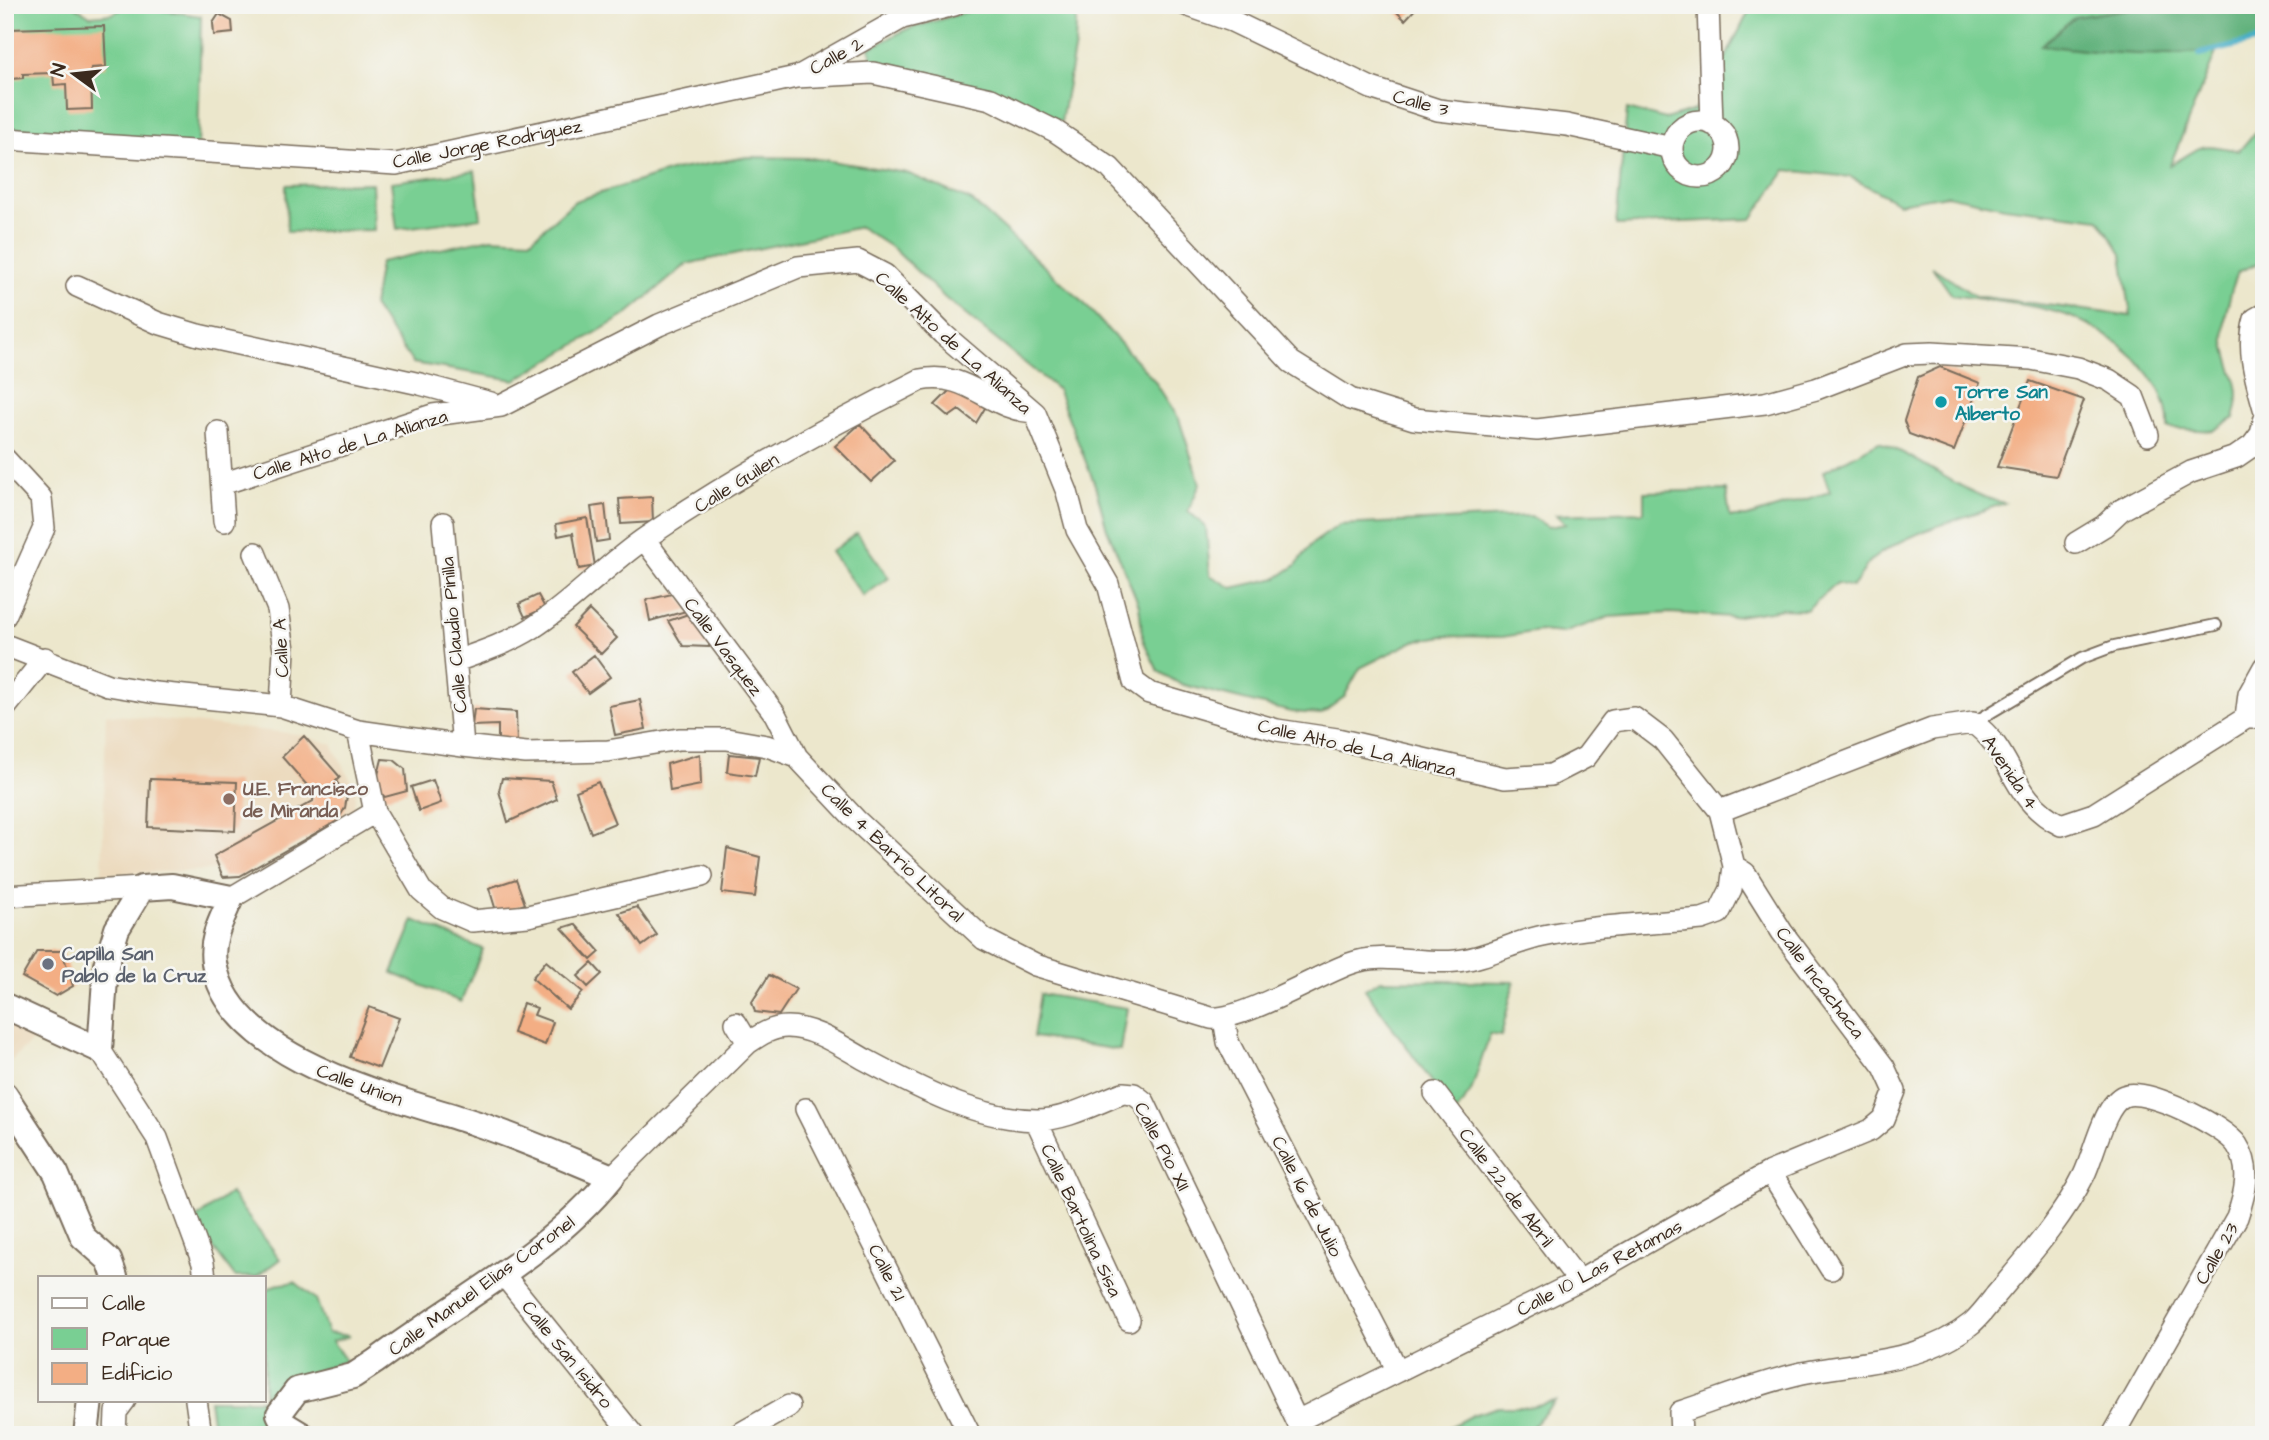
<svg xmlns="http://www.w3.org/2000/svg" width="2269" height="1440" viewBox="0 0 2269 1440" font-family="'Architects Daughter',sans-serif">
	<rect width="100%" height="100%" fill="#f6f6f2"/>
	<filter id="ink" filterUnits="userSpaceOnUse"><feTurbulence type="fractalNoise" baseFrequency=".0143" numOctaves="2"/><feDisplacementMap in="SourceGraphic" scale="14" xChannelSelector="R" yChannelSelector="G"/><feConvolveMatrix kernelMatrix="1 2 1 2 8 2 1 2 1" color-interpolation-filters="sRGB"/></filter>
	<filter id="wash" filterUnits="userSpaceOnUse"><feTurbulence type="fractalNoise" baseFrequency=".00686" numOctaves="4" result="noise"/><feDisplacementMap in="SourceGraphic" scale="28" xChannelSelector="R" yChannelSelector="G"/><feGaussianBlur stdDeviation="1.57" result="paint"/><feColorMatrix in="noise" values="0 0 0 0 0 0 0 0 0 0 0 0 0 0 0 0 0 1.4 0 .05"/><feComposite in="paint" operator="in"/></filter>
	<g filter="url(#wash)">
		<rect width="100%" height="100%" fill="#ece7cc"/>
		<path fill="#ebd8ba" d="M106,714l191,20 35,10 24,46 -2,18 -108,61 -144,5z
			M5,1016l34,19 -34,31z"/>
		<path fill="#79cf93" stroke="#5a7c58" stroke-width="2" d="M5,5h68l17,11 22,-2 17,-9 72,11 -3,132 -193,-20z
			M990,5h87l-2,40 -14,77c-57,-33 -125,-46 -189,-59l-2,-15 35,-18z
			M1752,5h512v34l-47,11 -47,115c35,-18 25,-24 69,-14l25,-29v138l-26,12c-8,20 -16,49 -13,71 5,32 20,40 9,75l-21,13 -45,-3c3,-51 -59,-99 -103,-113 -35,-12 -77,-14 -113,-20l-20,-28 43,29 156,20 -9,-62 -23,-35 -94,-12 -58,-12 -48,8 -49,-26 -64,-7 -34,49 -136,6 11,-116 39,10 28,-9 21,-31z
			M747,157l64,1 96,15 65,28 108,98 74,81 25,39 21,65 -12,27 18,16 4,48 22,13 45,-10 19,-13 16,-21 27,-19 192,-9 17,11 18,-3 -10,-9 88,-3v-20l82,-2 4,27h17l83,-25 -7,-20 56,-30c45,17 79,50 125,61 -39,15 -96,29 -130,55 -11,8 -12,20 -22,29l-15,-4 -31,27 -24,-1 -50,8 -62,-4 -61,4 -46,16 -24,-2 -37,6 -59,-1 -29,5 -54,27 -16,29 -23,17 -30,-2 -111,-28 -22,-13 -15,-31 -4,-35 -32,-76 -12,-44 -38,-96 -112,-91 -51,-49 -34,-22 -173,37 -61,51 -111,65 -102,-17 -40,-57 7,-44 111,-24 40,2 44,-39 99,-31z
			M475,171l6,47 -84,11 -6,-47z
			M372,183l2,47 -87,2 -1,-47z
			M857,533l32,45 -26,18 -32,-44z
			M414,920l69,29 -22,53 -69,-29z
			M1381,980l133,2 -13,54 -11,-2 -19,57 -16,23 -90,-125z
			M1040,994l87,14 -7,42 -87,-13z
			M230,1193l50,66 -24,18h-21l-42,-56z
			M295,1282l21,17 12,34 22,3 -18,5 14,20 -34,11 -31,16 -2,26 9,21h-74l-5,-35h55v-109l11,-6z
			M1555,1401l-30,34h-90l37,-20 26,-8h30z"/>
		<path fill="#62b27d" stroke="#4e6e4e" stroke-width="2" d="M2153,5h111v34c-77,23 -145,16 -223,6l34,-28z"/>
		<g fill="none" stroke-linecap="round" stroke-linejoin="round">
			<path stroke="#48afc7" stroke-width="6" d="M2200,54l64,-15"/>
		</g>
		<g id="blocks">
			<path fill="#f3ae84" d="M1390,5h29l-14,15z
				M219,14l13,7 1,12 -19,2 -1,-12z
				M104,26l2,41 -15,1 1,41 -25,1 -1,-26 -12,1 -1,-12 -30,1v4l-12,1 -2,-50z
				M1940,367l40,16 -26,68 -45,-17 -5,-13 14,-44z
				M2030,381l54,19 -28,76 -59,-9z
				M952,388l36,15 -12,20 -17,-13 -10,7 -14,-12z
				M860,424l34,37 -23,21 -36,-36z
				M652,497l1,25 -32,2 -2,-25z
				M605,505l4,35 -13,2 -5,-35z
				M587,518l8,48 -16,3 -6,-36 -15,3 -2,-12z
				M676,593l14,17 -40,11 -4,-21z
				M538,595l7,13 -20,9 -6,-13z
				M589,610l28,28 -16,16 -28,-27z
				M691,613l19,28 -1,6 -26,-1 -15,-25z
				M594,655l16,22 -22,16 -16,-21z
				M640,700l6,29 -31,6 -6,-29z
				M474,709l42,3 1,33 -19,-1v-19l-26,1z
				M304,736l36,41 -4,4 11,15 -2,12 -8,13 -97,55 -17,1 -9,-21 99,-55 1,-8 -32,-36z
				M700,754l1,31 -31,6 -3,-27z
				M729,754l30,3 -4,19 -28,-4z
				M382,759l12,1 11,9 2,22 -22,6 -7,-6 -1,-12z
				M502,778l49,3 6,18 -49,23 -9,-31z
				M150,779l87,3 -2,49 -87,-4z
				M433,780l8,23 -22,8 -8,-24z
				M598,782l17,41 -24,10 -15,-42z
				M727,848l33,9 -5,40 -33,-4z
				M516,879l9,25 -28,10 -8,-26z
				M637,907l20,28 -15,11 -23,-33z
				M575,924l25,28 -9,8 -29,-32z
				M37,951h25l11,35 -17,10 -34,-19z
				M546,961l37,31 -15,17 -36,-31z
				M592,963l10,11 -14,13 -10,-11z
				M769,975l27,14 -17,26 -24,-3 -3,-10z
				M523,1003l14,5 -3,7 19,7 -8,23 -32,-12z
				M369,1007l30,11 -20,50 -29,-11z"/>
		</g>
	</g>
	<g filter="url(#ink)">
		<use href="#blocks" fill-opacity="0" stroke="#796c5b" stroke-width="2"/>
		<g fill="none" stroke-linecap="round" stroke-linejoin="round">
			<g stroke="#796c5b" stroke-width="14">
				<path id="service" d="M1973,723l109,-65 32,-12 102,-21"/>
			</g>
			<g stroke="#796c5b" stroke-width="24">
				<path id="minor" d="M1186,5l46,16 139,67 67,22 129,15 105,23
					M1708,5l4,119
					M801,75l101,-57 52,-13
					M1672 149a28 28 0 1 1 56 0a28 28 0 1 1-56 0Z
					M5,139l391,25 400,-87 77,-4 118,26 64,32 55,37 181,194 59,37 64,20 123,11 228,-27 51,-14 91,-35 25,-1 99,6 47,9 31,12 24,16 15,39
					M77,286l81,37 40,12 222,49 71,19
					M2264,314l-9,5c-9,29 1,61 9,89
					M218,432l6,89
					M5,459l36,39 3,30 -39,88
					M443,523l20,223
					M644,539l131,175 22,43
					M2076,543l28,-17 17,-16 70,-38 45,-15 16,-11 9,-12 3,-13
					M255,553l23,56 6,41 -3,56
					M5,645l103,40 48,8 125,13 77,25 105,15 63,7 82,-2 71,-12h48l40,7 30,11 59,63 128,119 51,26 176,53c30,3 106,-42 138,-54 33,-13 73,1 107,-3 30,-3 57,-19 87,-25 53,-11 106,-12 159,-17l17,-6 12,-24 3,-23 -14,-55 -57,-71 -29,-22 -21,3 -27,36 -35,18 -46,3 -168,-39 -60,-9 -128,-37 -15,-11 -26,-98 -31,-54 -10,-38 -32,-79 -92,-79 -58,-59 -27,-14 -60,6 -139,58 -158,81 -68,9 -211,69
					M456,661c26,-9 55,-19 78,-34 40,-26 73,-63 113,-90 87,-59 179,-110 273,-157 48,-10 68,29 113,32
					M5,708l40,-50
					M2246,718l3,-24 15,-27
					M358,731l17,81 46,78 21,18 30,13 56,-5 174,-40
					M1720,811l212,-82 41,-6c42,29 35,75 88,102l33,-11 152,-96h18
					M5,896l137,-8
					M231,898l144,-86
					M1224,1019l4,23 170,329
					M736,1023l12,20
					M100,1050l57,88 46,125 2,14
					M1435,1093l144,188
					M806,1109l164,326
					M1036,1120l93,200
					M1770,1172l61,97
					M612,1177l136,-134c12,-8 24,-16 39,-16 28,0 55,20 79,33 52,28 110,59 171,60 29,0 59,-17 86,-27l11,1 10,8 153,319 282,-140 191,-109 101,-42 13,-11 11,-28 -11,-24 -102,-135 -37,-59 -11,-7
					M503,1274l130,161
					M196,1400l5,35
					M115,1435l1,-23 9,-12
					M738,1435l51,-29
					M1681,1435l-1,-23c40,-13 81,-30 122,-39 59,-12 121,-10 170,-50 9,-8 17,-19 24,-28 31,-37 67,-77 88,-120 10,-20 20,-71 40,-79 22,-9 100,30 113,49 15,23 8,49 0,72l-124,218"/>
			</g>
			<g stroke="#796c5b" stroke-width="28">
				<path id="tertiary" d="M5,1006l95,44 6,-85 11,-36 25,-41 30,-2 59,12c-9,21 -21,41 -17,65 16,99 185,135 264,161 45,15 90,35 134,53 -63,78 -157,125 -236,184l-23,15 -56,14 -18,24 5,10 18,11
					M5,1095l51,78 27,64 26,23 6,17
					M86,1435l4,-35"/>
			</g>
			<use href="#service" stroke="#fff" stroke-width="10"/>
			<use href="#minor" stroke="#fff" stroke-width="21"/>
			<use href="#tertiary" stroke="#fff" stroke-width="24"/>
		</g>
	</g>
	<circle fill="#0f9aa8" stroke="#f6f6f2" stroke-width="2.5" cx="1941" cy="402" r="7"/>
	<circle fill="#8d6e63" stroke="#f6f6f2" stroke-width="2.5" cx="229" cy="799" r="7"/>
	<circle fill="#6b7280" stroke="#f6f6f2" stroke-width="2.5" cx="48" cy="964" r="7"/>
	<g text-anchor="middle" stroke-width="5" stroke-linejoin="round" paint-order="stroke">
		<g font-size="19" fill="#3b2a1e" stroke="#f6f6f2">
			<text transform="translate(836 55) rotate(-29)" y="7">Calle 2</text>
			<text transform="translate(1421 102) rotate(15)" y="7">Calle 3</text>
			<text transform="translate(487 143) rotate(-11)" y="7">Calle Jorge Rodriguez</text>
			<text transform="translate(954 342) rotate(42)" y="7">Calle Alto de La Alianza</text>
			<text transform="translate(350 444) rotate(-17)" y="7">Calle Alto de La Alianza</text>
			<text transform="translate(736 482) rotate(-32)" y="7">Calle Guilen</text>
			<text transform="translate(453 635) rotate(-95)" y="7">Calle Claudio Pinilla</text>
			<text transform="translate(724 646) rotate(53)" y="7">Calle Vasquez</text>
			<text transform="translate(280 648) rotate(-93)" y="7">Calle A</text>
			<text transform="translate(1357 747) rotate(13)" y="7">Calle Alto de La Alianza</text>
			<text transform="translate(2011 772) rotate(56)" y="7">Avenida 4</text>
			<text transform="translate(893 852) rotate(44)" y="7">Calle 4 Barrio Litoral</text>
			<text transform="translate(1821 982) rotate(53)" y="7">Calle Incachaca</text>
			<text transform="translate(360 1084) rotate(20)" y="7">Calle Union</text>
			<text transform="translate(1163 1146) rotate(62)" y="7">Calle Pio XII</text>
			<text transform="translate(1507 1187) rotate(53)" y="7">Calle 22 de Abril</text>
			<text transform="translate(1308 1196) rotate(63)" y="7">Calle 16 de Julio</text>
			<text transform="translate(1082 1220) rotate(65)" y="7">Calle Bartolina Sisa</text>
			<text transform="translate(2216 1253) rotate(-60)" y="7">Calle 23</text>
			<text transform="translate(1599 1267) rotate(-28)" y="7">Calle 10 Las Retamas</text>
			<text transform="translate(888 1272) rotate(63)" y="7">Calle 21</text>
			<text transform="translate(481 1285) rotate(-36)" y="7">Calle Manuel Elias Coronel</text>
			<text transform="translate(568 1354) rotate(51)" y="7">Calle San Isidro</text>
		</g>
		<g font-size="19" font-weight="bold" fill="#0d838f" stroke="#f6f6f2" text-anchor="start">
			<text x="1955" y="398">Torre San<tspan x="1955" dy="22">Alberto</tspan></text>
		</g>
		<g font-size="19" font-weight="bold" fill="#785e54" stroke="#f6f6f2" text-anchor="start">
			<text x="243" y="795">U.E. Francisco<tspan x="243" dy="22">de Miranda</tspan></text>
		</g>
		<g font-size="19" font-weight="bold" fill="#5b616d" stroke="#f6f6f2" text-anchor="start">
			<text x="62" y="960">Capilla San<tspan x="62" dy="22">Pablo de la Cruz</tspan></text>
		</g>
	</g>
	<rect width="2269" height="1440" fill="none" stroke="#f6f6f2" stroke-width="28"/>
	<rect x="38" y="1276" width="228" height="126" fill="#f6f6f2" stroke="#aba49d" stroke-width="2"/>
	<rect x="52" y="1298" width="35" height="10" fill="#ffffff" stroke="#aba49d" stroke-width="2"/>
	<text x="102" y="1310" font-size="21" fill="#3b2a1e">Calle</text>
	<rect x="52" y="1328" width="35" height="21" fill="#79cf93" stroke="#aba49d" stroke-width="2"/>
	<text x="102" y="1346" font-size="21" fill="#3b2a1e">Parque</text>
	<rect x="52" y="1363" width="35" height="21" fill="#f3ae84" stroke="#aba49d" stroke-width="2"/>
	<text x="102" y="1380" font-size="21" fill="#3b2a1e">Edificio</text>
	<g transform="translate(74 74) rotate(285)" stroke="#f6f6f2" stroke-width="5" paint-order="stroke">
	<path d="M0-5L12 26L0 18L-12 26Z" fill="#3b2a1e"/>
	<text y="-10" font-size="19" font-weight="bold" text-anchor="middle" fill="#3b2a1e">N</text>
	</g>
</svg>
